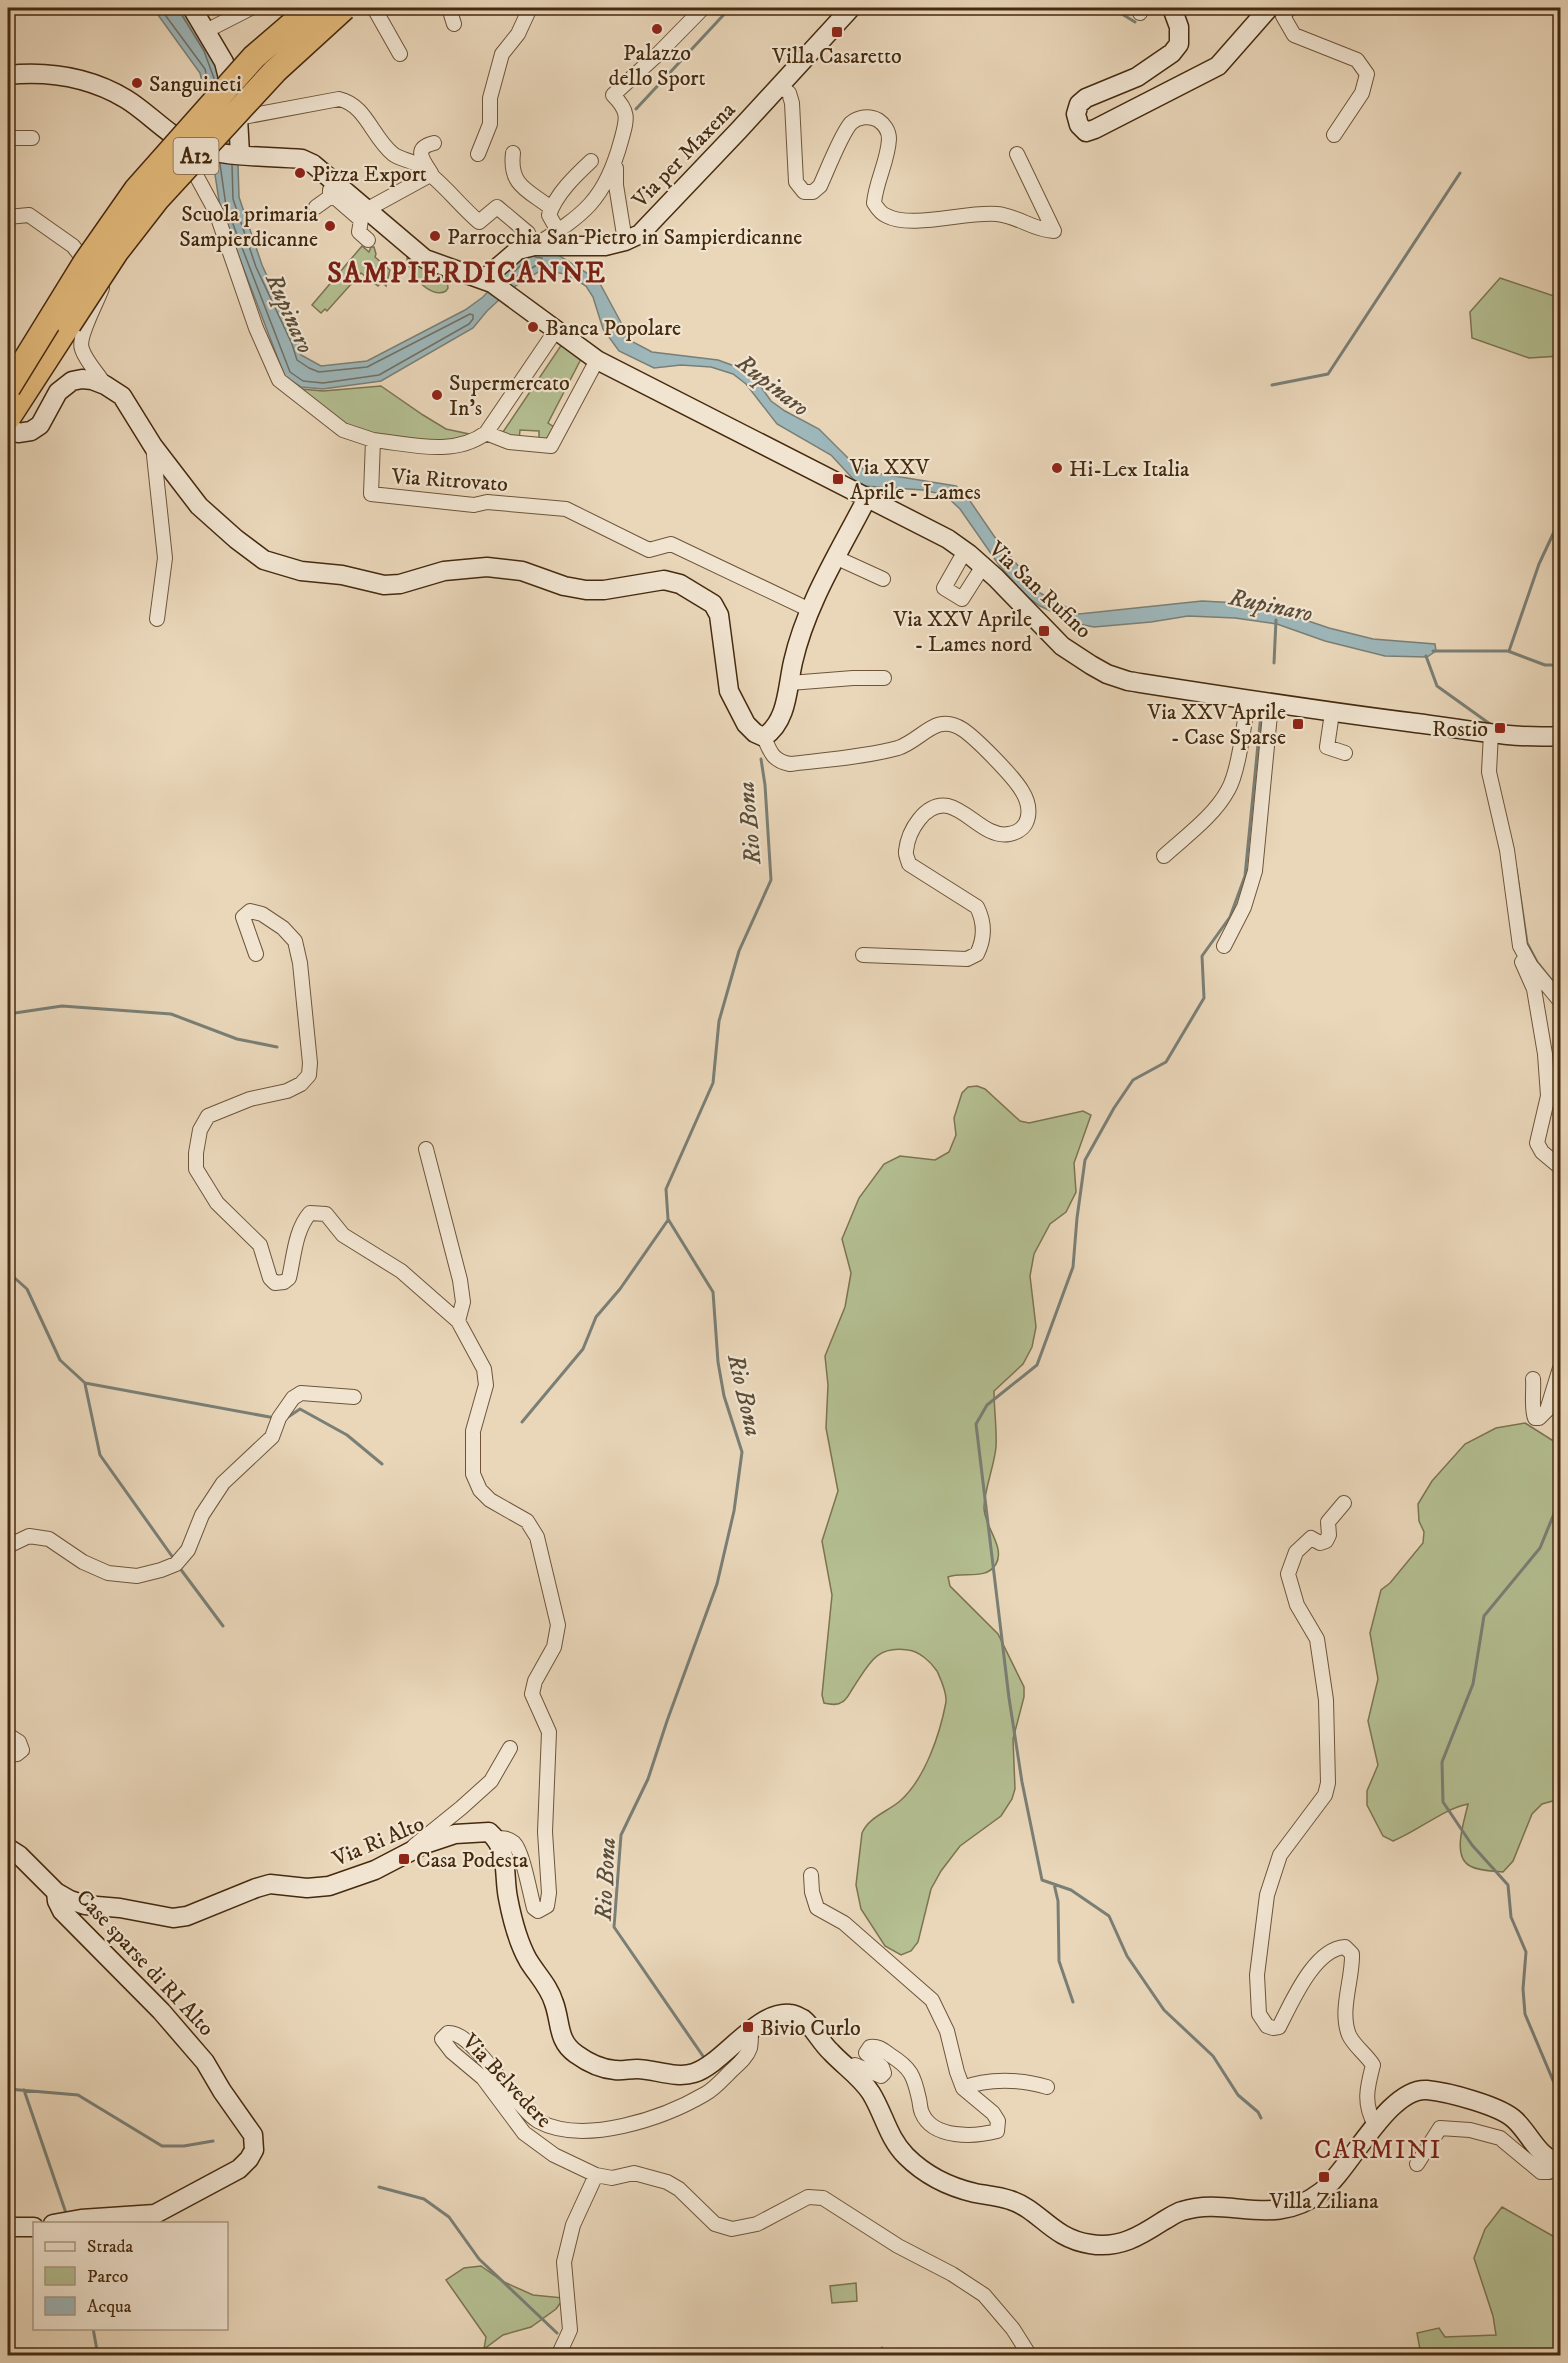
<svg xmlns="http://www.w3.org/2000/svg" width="1568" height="2363" viewBox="0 0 1568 2363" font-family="'IM FELL DW Pica',serif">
	<rect width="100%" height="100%" fill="#ead7ba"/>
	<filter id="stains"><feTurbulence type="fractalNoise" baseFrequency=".00333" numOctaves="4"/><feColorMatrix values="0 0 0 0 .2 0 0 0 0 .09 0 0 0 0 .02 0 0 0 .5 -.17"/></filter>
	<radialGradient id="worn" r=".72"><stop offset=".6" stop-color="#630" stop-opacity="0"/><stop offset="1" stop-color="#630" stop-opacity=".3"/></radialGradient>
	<path fill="#b4bf92" stroke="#7c7450" stroke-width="1.5" d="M362,246l7,6 2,-5h3l2,7 -1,3 15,13 -4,16 -4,-4 -4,4 -17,-13 -34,38 -2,-2 -4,4 -9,-8z
		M407,257l40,23 1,8 -2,3c-16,9 -39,-19 -39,-34z
		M1500,278l60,20v58l-31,2 -57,-20 -2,-26z
		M562,344l19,15 -33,64 6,4 -9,15 -6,-1v-10l-19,-1 -1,10 -16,-8z
		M381,386l42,29 23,14 28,6 -26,10 -86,-12 -14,-5 -47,-39 22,2z
		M977,1086l8,3 35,32 9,2 54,-12 8,4 -17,48 2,29 -10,20 -16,12 -16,30 -4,22 6,51 -4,20 -9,17 -29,27c0,18 3,38 2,56 -2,20 -11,40 -12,60 -1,18 22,40 12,57 -10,17 -33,7 -48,13l2,9 48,48 26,53v10l-11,42 2,50 -3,10 -11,17 -41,30 -19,25 -10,18 -13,53 -7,9 -10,4 -16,-9 -24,-37 -5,-24 6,-52c7,-16 25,-21 38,-32 25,-22 40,-67 46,-99 1,-10 -5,-22 -9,-31 -6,-9 -18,-20 -29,-21 -32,-5 -39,14 -55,38 -3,4 -6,12 -11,14 -5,4 -12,2 -18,1l-2,-8 10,-100 -10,-54 16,-50 -12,-63 2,-43 -3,-29 20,-49 6,-34 -9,-34 17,-41 25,-34 16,-8 35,4 14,-8 7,-17 -2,-17 8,-25 6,-6z
		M1525,1423l30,19 5,1v356l-18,5 -10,10 -19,47 -10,11c-10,-1 -24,-1 -33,-6 -19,-10 -5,-47 -2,-62 -25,5 -50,27 -75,37l-10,-5 -16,-31v-14l11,-26 -10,-44 10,-42 -8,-46 11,-43 9,-7 33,-40 1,-11 -5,-11 -1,-17 14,-23 33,-37 31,-16z
		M1502,2207l58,33v115h-139l-4,-22 22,-5 6,9 51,-2 -3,-19 -19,-58 11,-29z
		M481,2266l23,16 29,13 31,3 -8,11 -25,18 -28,8 -19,14 2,-12 -40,-57 18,-12z
		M856,2283l1,18 -25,2 -2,-17z"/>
	<path fill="#9db7bb" stroke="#7a7f76" stroke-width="1.5" d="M153,8h30l11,14 24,48 20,94 1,33 23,68 36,78 3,12 20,11 46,-5 98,-51 18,-13 44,-46 28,2 43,27 33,61 21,11 66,8 22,8 16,12 15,21 14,10 34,18 34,34 14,8 15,3 74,12 12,12 26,38 46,57 39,21 123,-13 37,2 13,5 24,2 53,18 44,11 62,5 1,7 -9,6 -42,-1 -60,-15 -48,-17 -42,-6 -47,-2 -37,6 -57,5 -15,-3 -39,-18 -15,-11 -26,-30 -39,-56 -15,-14 -22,-5 -58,-4 -11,-6 -23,-25 -54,-31 -31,-40 -13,-10 -22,-7 -30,-2 -27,3 -35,-17 -16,-22 -10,-32 -7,-11 -18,-11 -25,-6 -31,19 -25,23 -14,17 -92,53 -58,8 -22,-2 -16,-10 -65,-170 -6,-39 -1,-39 -13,-56z"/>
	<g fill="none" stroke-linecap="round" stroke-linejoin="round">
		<path stroke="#717064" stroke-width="1.5" d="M160,8l45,61 4,18
			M179,8l1,4 24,39 11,30
			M220,164l6,42 64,166 13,9 20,2 56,-8 90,-51 4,-5v-4l-3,-1 -103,53 -48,5 -10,-4 -12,-8 -5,-16 -36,-77 -23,-68 -1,-34
			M528,258l-14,14v4h4l24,-14v-4l-7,-1"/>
		<path stroke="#7a7f76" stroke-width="3" d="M1112,8l23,14
			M636,109l94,-101
			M1272,385l56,-11 132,-201
			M1433,651h75l37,14h15
			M1509,651l30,-87 21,-45
			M1426,656l11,30 53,38
			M1274,663l2,-43
			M1261,714l-16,162 -15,41 -28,39 2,42 -38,64 -33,18 -19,28 -29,52 -8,58 -4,49 -36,98 -50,40 -11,19 33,274 13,84 20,98 29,10 38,26 18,40 37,54 49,46 25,39 20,17 3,6
			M1516,869l11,74 10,19 23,29
			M8,1014l54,-8 109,8 66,25 40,8
			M8,1272l19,17 33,71 25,23 190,35
			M85,1384l15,71 74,104
			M285,1419l15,-10 47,26 35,29
			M522,1422l61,-73 13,-32 24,-28 48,-69
			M1560,1499l-20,49 -56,68 -11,68 -31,78 1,40 29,43 36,40 3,32 15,35 -3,37 2,25 35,83
			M179,1567l44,59
			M1054,1884l4,17 1,60 14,41
			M705,2059l-91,-132 7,-92 27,-56 19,-58 50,-137 17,-73 8,-59 -18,-56 -6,-34 -5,-70 -45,-73 -2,-30 47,-106 6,-62 20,-70 32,-71 -6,-95 -4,-26
			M8,2089l70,6 84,51h22l29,-5
			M24,2090l43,126
			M379,2187l45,12 25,18 30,42 78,74
			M93,2328l5,28
			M882,2348l1,8"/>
		<g stroke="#6e5539" stroke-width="16">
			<path id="street" d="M374,8l26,46
				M449,8l5,16
				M1290,8l-7,8 11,19 63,25 10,14 -5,19 -28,42
				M1140,13l1,-5
				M206,31l45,-23
				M780,86l9,7 3,10 4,79 8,10h9l7,-6c7,-15 21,-52 31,-63 7,-6 18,-8 27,-3 6,4 11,11 11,19 -1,22 -13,42 -15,64 3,5 7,11 13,13 25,13 80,-5 110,-2 21,2 36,16 57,17l-37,-77
				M238,118l101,-19c27,6 33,38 54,55 6,5 17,6 25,11 22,14 40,39 61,57l18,-15 31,26 6,13c50,-31 71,-46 87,-105 6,-22 9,-29 -8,-46l45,-41 45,-46
				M8,138h24
				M513,153c-4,33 15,37 38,55
				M478,154l12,-30v-26l12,-44 16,-20 12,-26
				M194,157l3,20 19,35 40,116 23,52 64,50 30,10 -2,54 103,11 13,-3 79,7 83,41 22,-6 139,66
				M616,168v17l9,56
				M331,194l30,26 -2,12 9,8
				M316,207l14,-10v-7
				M366,210l64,-35 1,-2c-9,-14 -18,-25 3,-30
				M8,217l21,-2 44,31 15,19
				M558,231l-9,-16c7,-21 26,-39 42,-54
				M102,288c-5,15 -25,49 -20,61 3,11 17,26 23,36
				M486,433l70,-103
				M373,440c38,4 80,17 113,-7l23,9 42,4 46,-86
				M153,446l12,112 -8,61
				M965,551l-21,37 18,11 21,-33
				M837,558l46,21
				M790,683l63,-5h31
				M1332,713l-5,34 18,6
				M1491,733l-2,39 18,78 13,96 11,20 29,35
				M764,737c6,15 9,24 26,27 34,-4 75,-7 108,-16 24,-8 38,-36 64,-19 14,9 52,48 60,62 10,16 10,39 -13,43 -23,4 -40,-23 -61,-28 -23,-4 -40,25 -42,45 -1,4 2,8 3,13l68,43c8,16 8,31 0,47l-10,5 -104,-4
				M1164,856c22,-20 50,-40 64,-66 11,-19 16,-67 20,-90
				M1224,946l20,-39 11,-36 16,-167
				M256,954l-13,-37 7,-6 12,3 21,14 12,13 5,22 10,100 -1,12 -8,9 -14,7 -37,8 -42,17 -8,14 -4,23v16l21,34 43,42 10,33 5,5 9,-1 5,-4c5,-21 6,-48 21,-65l16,1 17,21 58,36 57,50 26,48 2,16 -13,46v43l7,16 10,10 37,21 10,16 21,88 -4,22 -19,34 -3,13 17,38 -4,100 4,61 -2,13 -9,5 -4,-3c-4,-14 -11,-56 -20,-65 -6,-5 -11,-5 -18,-5
				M1522,962l12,27 11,65 3,42 -11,47 5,9 18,15
				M426,1149l34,131 3,22 -5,19
				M1533,1379c1,11 -2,30 2,39h4l8,-8 13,-42
				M1344,1503l-16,19 1,13 -3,6 -6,2 -9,-5 -15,14 -8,22 9,31 20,34 9,61 2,83 -3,12 -45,60 -13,40 -10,80 2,39 8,12 6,2 6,-1c13,-25 35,-78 66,-80l7,7c1,25 -13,56 -3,81 5,11 17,19 24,30 -6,23 -10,38 2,60
				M8,1546l21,-10 20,3 34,23 25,11 29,3 24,-6 15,-6 12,-14 14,-35 21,-32 49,-46 7,-19 14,-20 8,-5 53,4
				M8,1735l11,7 3,8 -5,4 -9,1
				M414,1846l47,-38 30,-27 19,-33
				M811,1875l1,17 5,16 27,15 88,77 15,31 10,41 6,16 30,25 5,8 -1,10c-23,6 -64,8 -75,-18 -2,-4 -2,-10 -3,-14 -5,-23 -8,-31 -29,-44 -7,-5 -11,-9 -20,-8l-4,6 16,14 2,6 -3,3 -26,-11 -6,3
				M751,2030c0,6 0,13 -1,18 -4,11 -13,17 -21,25 -7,7 -15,16 -24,21 -41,24 -121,52 -167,27 -23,-13 -63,-90 -90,-88l-6,6 10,13 31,26 41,55 30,22 42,20 16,3 22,-5 33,9 12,7 36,35 17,5 25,-5 51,-27 15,1 75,48 54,28 32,21 29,34 17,27
				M963,2088c24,-10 59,-9 84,-1
				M1417,2164l23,-36 30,2 30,8 41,34h8l7,-9
				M558,2356l12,-26 -6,-68 9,-37 23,-50"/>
		</g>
		<g stroke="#452a0e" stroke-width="21">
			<path id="secondary" d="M192,8l32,54 14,56 2,36
				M1172,8l7,19v17l-7,9 -35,24 -51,21 -7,6 -3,10 3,11 7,7 9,-3 123,-63 51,-58
				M8,75c41,-4 81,2 118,24 23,14 42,37 67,47 30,12 76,10 109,13l11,5 112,95 67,24 105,77 351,179 21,15 27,24 66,68 29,19 16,9 21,7c96,15 191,30 288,42 48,6 96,16 144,13
				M483,280l35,-30 16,-4h71l20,-5 15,-7 99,-104 112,-122
				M8,426l10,7 13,-2 9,-6 18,-33 14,-11 10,-2 10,1 13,5 17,11 31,50 46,60 37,33 28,21 37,11 41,4 42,10 16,-1 44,-13 43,-4 35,4 42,15 22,4h18l60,-10 16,4 33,20 6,11 10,76 17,33 9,9 9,4c24,-16 23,-49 29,-75 13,-58 47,-111 74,-164
				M8,1848l11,7 37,37 14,8 15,5 35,3 53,10 14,-2 69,-28 14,-4 37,4 22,-2 46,-16 50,-26 30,-10 34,-2c21,19 14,41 19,66 4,21 10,44 20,62 9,15 21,26 26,43 7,19 3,38 22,51 11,8 25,15 39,16 7,1 14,-1 22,-1 17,0 39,10 57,4 29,-9 63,-63 96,-59 5,0 9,3 13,5 11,9 18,24 28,33 13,14 30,25 40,41 13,21 17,45 35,63 18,18 43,31 69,37 11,2 24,3 35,7 31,10 41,38 80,44 29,5 50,-8 73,-23 6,-3 12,-8 19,-10 48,-15 91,18 139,-19 29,-22 67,-105 106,-102 21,2 74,16 88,30 16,15 22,37 45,43
				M53,2224l28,-5 74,-5 84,-45 10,-10 5,-9 -1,-15 -31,-44 -17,-29 -44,-51 -99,-100 -5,-10 -1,-9
				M8,2227h26"/>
		</g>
		<g stroke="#452a0e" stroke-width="27">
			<path id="highway" d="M8,418l61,-94"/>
		</g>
		<use href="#street" stroke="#f1e5d2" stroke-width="14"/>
		<use href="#secondary" stroke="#f1e5d2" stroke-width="18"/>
		<use href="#highway" stroke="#e5bc7d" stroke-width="24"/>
		<g stroke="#452a0e" stroke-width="27" stroke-linecap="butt">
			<path id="highway-bridge" d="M69,324l47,-72 42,-54 117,-127 69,-63
				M8,388l77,-125 51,-73 118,-133 57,-49"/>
		</g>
		<use href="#highway-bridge" stroke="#e5bc7d" stroke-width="24"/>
	</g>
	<g fill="#8f2418" stroke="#f1e5d2" stroke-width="2">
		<circle cx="657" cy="29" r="6"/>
		<rect x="831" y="26" width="12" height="12" rx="3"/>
		<circle cx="137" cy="83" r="6"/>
		<circle cx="300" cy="173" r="6"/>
		<circle cx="330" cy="226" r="6"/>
		<circle cx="435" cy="236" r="6"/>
		<circle cx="533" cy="327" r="6"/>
		<circle cx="437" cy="395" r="6"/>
		<circle cx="1057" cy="468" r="6"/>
		<rect x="832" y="473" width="12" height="12" rx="3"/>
		<rect x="1038" y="625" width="12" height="12" rx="3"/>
		<rect x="1292" y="718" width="12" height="12" rx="3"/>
		<rect x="1494" y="722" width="12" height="12" rx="3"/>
		<rect x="398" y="1853" width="12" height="12" rx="3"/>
		<rect x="742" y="2021" width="12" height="12" rx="3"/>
		<rect x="1318" y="2171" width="12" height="12" rx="3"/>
	</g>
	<g text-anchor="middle" stroke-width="4.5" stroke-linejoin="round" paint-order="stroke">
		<rect fill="#f1e5d2" stroke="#796249" stroke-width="1.5" x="173.5" y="138" width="45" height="36" rx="4.5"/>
		<g font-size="21" font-weight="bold" fill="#452a0e">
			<text x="196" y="163">A12</text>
		</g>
		<g font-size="22" fill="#452a0e" stroke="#f1e5d2" text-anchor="start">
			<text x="657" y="60" text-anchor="middle">Palazzo<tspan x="657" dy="25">dello Sport</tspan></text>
			<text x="837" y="63" text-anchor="middle">Villa Casaretto</text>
			<text x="149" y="91">Sanguineti</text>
			<text x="312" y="181">Pizza Export</text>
			<text x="318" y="221" text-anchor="end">Scuola primaria<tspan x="318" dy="25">Sampierdicanne</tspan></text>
			<text x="447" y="244">Parrocchia San Pietro in Sampierdicanne</text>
			<text x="545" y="335">Banca Popolare</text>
			<text x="449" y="390">Supermercato<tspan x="449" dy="25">In's</tspan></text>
			<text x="850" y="474">Via XXV<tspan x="850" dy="25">Aprile - Lames</tspan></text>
			<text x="1069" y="476">Hi-Lex Italia</text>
			<text x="1032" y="626" text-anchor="end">Via XXV Aprile<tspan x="1032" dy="25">- Lames nord</tspan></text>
			<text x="1286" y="719" text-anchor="end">Via XXV Aprile<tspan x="1286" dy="25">- Case Sparse</tspan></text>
			<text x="1488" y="736" text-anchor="end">Rostio</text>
			<text x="416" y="1867">Casa Podesta</text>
			<text x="760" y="2035">Bivio Curlo</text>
			<text x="1324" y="2208" text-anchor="middle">Villa Ziliana</text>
		</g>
		<g font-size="22" fill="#452a0e" stroke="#f1e5d2">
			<text transform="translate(683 154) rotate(-46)" y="8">Via per Maxena</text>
			<text transform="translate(450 479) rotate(4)" y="8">Via Ritrovato</text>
			<text transform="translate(1041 589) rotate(43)" y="8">Via San Rufino</text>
			<text transform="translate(378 1840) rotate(-23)" y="8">Via Ri Alto</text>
			<text transform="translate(146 1962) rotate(47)" y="8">Case sparse di RI Alto</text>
			<text transform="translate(508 2080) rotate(47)" y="8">Via Belvedere</text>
		</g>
		<g font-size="24" font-style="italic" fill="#5b4d39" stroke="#f1e5d2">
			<text transform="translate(290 313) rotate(66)" y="8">Rupinaro</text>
			<text transform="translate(773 385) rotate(38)" y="8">Rupinaro</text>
			<text transform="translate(1271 605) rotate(12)" y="8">Rupinaro</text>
			<text transform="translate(749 823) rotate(-95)" y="8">Rio Bona</text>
			<text transform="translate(745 1395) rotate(77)" y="8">Rio Bona</text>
			<text transform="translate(605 1879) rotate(-87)" y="8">Rio Bona</text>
		</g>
		<g font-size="26" letter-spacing="1.5" fill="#7a1f14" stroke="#f1e5d2">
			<text x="1378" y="2158">CARMINI</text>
		</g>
		<g font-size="28" font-weight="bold" letter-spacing="1.5" fill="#7a1f14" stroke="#f1e5d2">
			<text x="467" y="282">SAMPIERDICANNE</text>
		</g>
	</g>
	<rect width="1568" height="2363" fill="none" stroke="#ead7ba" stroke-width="30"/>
	<rect x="9" y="9" width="1550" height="2345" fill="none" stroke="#452a0e" stroke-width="3"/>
	<rect x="15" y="15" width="1538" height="2333" fill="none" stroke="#452a0e" stroke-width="1.5"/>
	<rect x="33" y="2222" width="195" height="108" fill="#f1e5d2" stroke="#ac9a84" stroke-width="1.5"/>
	<rect x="45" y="2242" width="30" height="9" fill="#f1e5d2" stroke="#ac9a84" stroke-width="1.5"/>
	<text x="87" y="2252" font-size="18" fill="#452a0e">Strada</text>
	<rect x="45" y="2267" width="30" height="18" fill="#b4bf92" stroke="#ac9a84" stroke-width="1.5"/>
	<text x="87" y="2282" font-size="18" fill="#452a0e">Parco</text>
	<rect x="45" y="2297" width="30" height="18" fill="#9db7bb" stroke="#ac9a84" stroke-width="1.5"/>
	<text x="87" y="2312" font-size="18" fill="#452a0e">Acqua</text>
	<rect width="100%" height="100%" filter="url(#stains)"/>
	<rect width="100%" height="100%" fill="url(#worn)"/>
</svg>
